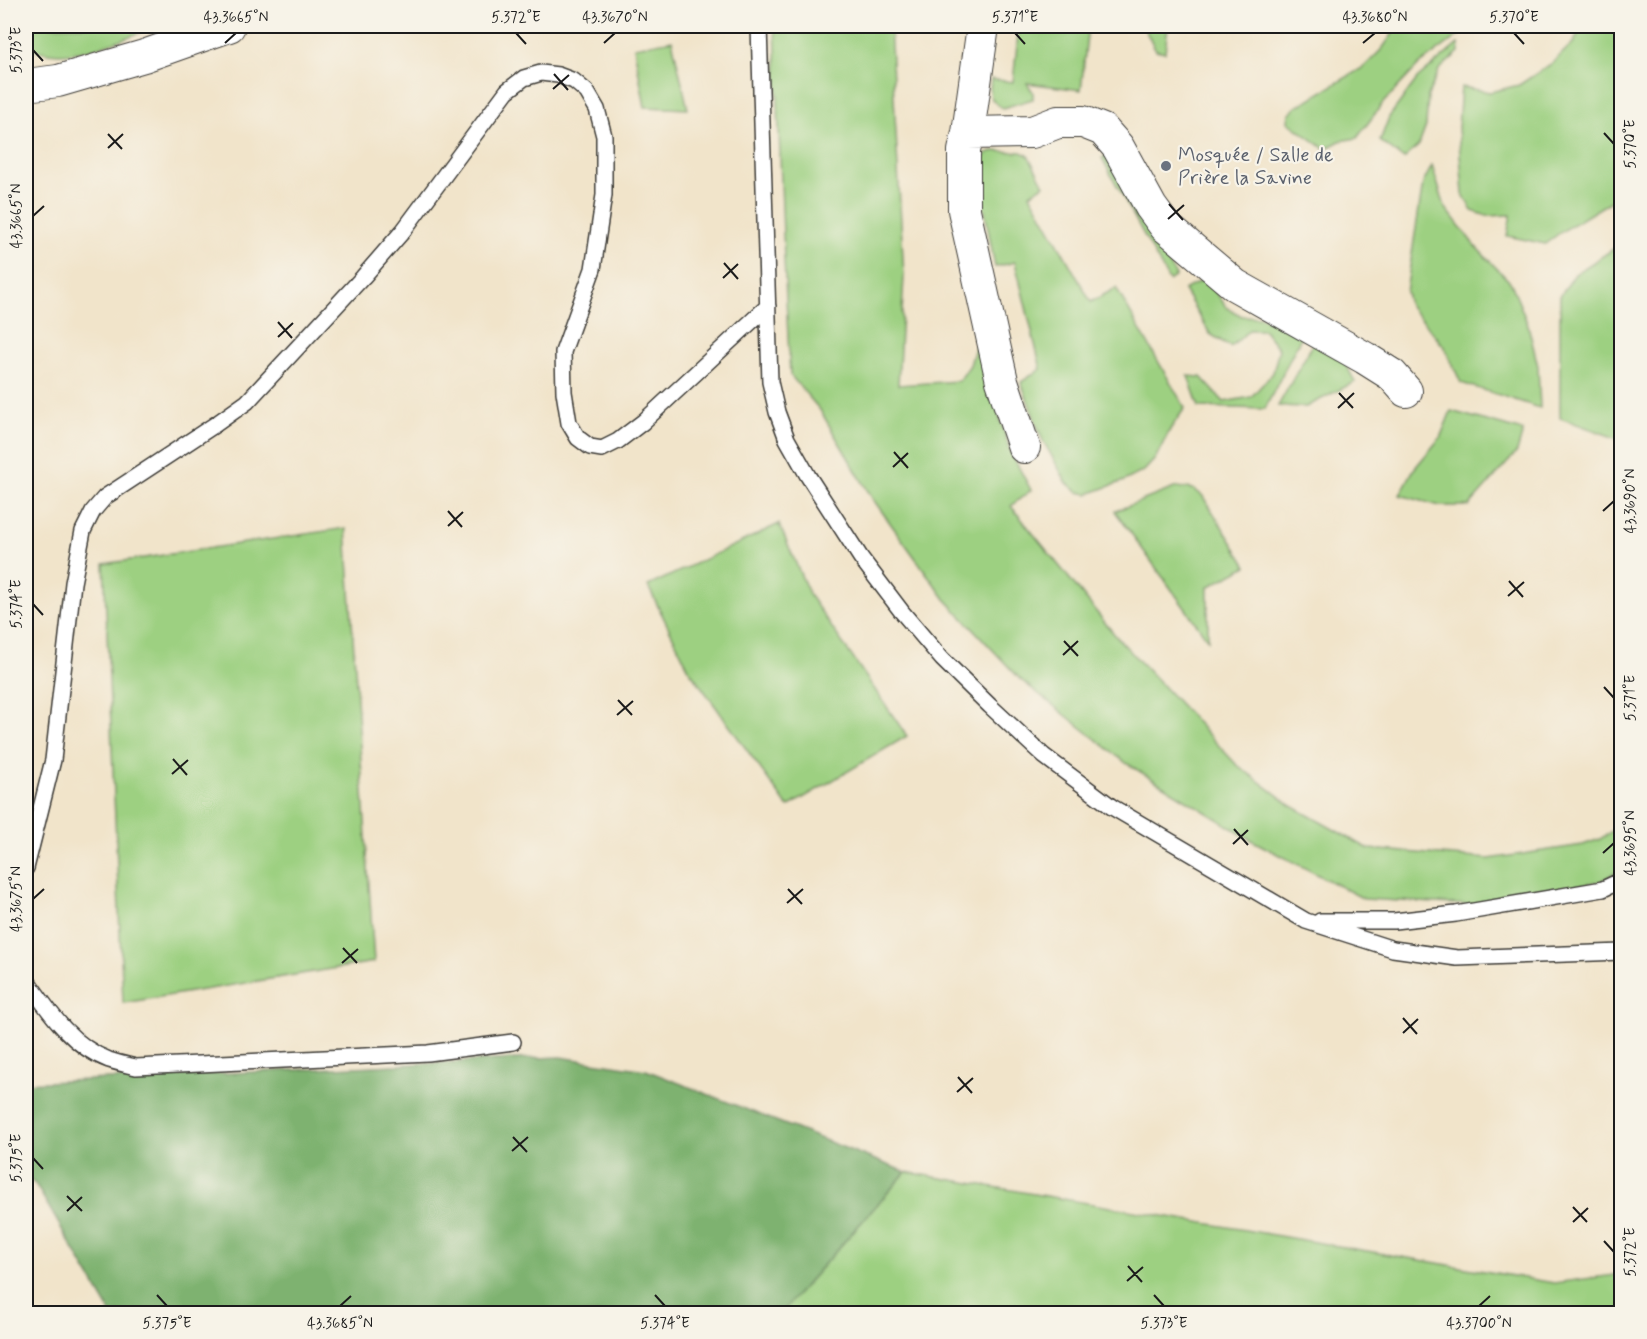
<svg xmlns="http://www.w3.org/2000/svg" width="1647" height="1339" viewBox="0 0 1647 1339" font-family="Mynerve,sans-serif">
	<rect width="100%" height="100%" fill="#f7f3e8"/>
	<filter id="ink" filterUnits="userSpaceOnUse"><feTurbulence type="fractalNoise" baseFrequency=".0167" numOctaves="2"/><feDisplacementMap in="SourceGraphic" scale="12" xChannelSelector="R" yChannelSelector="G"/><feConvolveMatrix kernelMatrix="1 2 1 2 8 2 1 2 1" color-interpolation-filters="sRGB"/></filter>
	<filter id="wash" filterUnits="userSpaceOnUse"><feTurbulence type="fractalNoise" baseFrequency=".008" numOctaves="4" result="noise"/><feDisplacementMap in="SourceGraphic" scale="24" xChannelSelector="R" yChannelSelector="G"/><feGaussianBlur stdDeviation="1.35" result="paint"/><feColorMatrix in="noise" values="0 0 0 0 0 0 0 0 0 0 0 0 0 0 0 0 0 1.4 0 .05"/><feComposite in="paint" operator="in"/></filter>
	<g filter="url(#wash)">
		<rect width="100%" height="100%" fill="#f1e4ca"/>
		<path fill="#9dd081" stroke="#5c764e" stroke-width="1.5" d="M26,26h131c-35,12 -97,44 -131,18z
			M775,26h115l14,250 -6,109 61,-4 11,-16 5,-17 3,-1 32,104 21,39 -20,16 104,129 121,129 56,42 77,43 120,10 94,-14 17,-6 21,-14v44l-20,12 -130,24 -107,-6 -111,-58 -127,-78 -105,-83 -76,-81 -73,-101 -52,-88 -30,-35 -6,-115z
			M1019,26h69l-7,64 -54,-7 6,9v7l-30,9c-14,-7 -14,-13 -12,-29l22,3z
			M1143,26h25l-3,26 -9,-2z
			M1398,26h73l-52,39 -36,38 -26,35 -17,3 -15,8 -37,-27 1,-8 7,-7 68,-40 18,-18z
			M1582,26h39v169l-60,37 -16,12 -38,-8 4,-21 -24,1 -15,-5 -9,-17 -5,-66 3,-41 29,5 29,-7 32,-21 23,-22z
			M672,40l16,69 -43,-2 -11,-60z
			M1458,44l1,8 -20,18 -11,26 -2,30 -7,19 -15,14 -24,-18 9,-24 28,-38z
			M993,151l28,1 7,3 16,30 -14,9 61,108 25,-14 69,120 -14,20 -16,31 -11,12 -20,10 -36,13 -10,-2 -11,-9 -25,-44 -21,-57 20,-13 -26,-107 -20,5 -11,-60 -2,-48 5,-6z
			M1109,154l67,122 -7,5 -67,-123z
			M1432,166l13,41 30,39 36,37 17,42 10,41 2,42 -79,-25 -16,-35 -22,-27 -14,-15 -3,-14 17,-109z
			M1621,244v196l-61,-22v-122l15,-22z
			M1206,278l21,30 15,8 17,1 26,7 17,11 -37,74 -66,-2 -11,-31 13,1 23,25 27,-5 22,-24 6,-24 -15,-19h-15l-18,17 -21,-13 -26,-44z
			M1315,340l25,13 15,29 -49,25 -28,-1z
			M1451,411l72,20 -6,21 -48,54h-29l-40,-11 14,-26 26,-31z
			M1177,487l16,2 9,6 45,71 -39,21v53l-93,-129z
			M779,524l31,72 97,140 -119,71 -98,-136 -42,-85z
			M346,528l28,434 -251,41 -19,-439z
			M906,1172l648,111 68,-9 -1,40h-841z"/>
		<path fill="#7eb26f" stroke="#4d6746" stroke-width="1.5" d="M560,1057l86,13 260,102 -126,142 -669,-1 -75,-128 -10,-8v-94z"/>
	</g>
	<g filter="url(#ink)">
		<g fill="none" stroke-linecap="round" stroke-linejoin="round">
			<g stroke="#3c3a36" stroke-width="18">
				<path id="lane" d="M759,26l11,356 7,30 10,27 21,37 53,82 41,54 40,47 48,47 54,50 68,51 194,114 87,28 64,9 165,-6
					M26,868l27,-108 20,-177 10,-52 10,-20 12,-14 111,-73 31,-22 116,-125 40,-46 104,-140 17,-13 17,-5 17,2 16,6 13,11 10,17 7,27v59l-11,74 -30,83 1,40 5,31 9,15 12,9 12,2 16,-8 25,-19 125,-116
					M1320,921h74l62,-7 147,-25 19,-9
					M26,979c22,31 45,67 83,81 9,3 18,5 27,7l292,-14 85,-11"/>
			</g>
			<g stroke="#3c3a36" stroke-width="34">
				<path id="street" d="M983,26l-15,107 -4,18v59l38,171 22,66
					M26,85l32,-4 86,-25 85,-30
					M968,133l64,-1 26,-10h25l20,8 15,17 33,60 14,19 70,59 130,73 27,17 14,16"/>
			</g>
			<use href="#lane" stroke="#fff" stroke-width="15"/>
			<use href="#street" stroke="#fff" stroke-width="32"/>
		</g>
	</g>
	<path fill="none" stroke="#1c1c1c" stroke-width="2" d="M516,33l10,11M1015,33l10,11M1514,33l10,11M225,43l11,-10M604,43l11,-10M1363,43l12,-10M33,50l10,11M554,74l14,16M553,89l16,-14M1604,133l10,11M108,134l14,15M108,148l15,-14M1169,204l14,16M33,216l11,-10M1168,219l16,-14M724,263l14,16M723,278l15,-14M278,322l14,16M278,337l15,-14M1339,393l14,15M1338,408l16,-15M894,452l14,16M893,467l15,-14M448,511l14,16M1603,511l11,-10M448,526l15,-14M1509,581l14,16M1508,596l16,-14M33,604l10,11M1064,641l14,15M1063,655l15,-14M1604,687l10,11M618,700l14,15M617,715l16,-14M173,759l14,16M172,774l16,-14M1234,829l14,16M1233,844l15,-14M1603,853l11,-10M788,889l14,15M33,899l11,-10M787,903l16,-14M343,948l14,15M342,963l16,-14M1403,1018l14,16M1403,1033l15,-14M958,1077l14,16M957,1092l16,-14M513,1137l14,15M512,1151l16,-14M33,1158l10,11M67,1196l15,15M1573,1207l14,15M67,1211l15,-14M1573,1222l15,-14M1604,1241l10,11M1128,1266l14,16M1127,1281l16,-14M157,1295l10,11M655,1295l10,11M1154,1295l10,11M340,1306l11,-10M1479,1306l11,-10"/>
	<circle fill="#6b7280" stroke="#f7f3e8" stroke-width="2" cx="1166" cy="166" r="6"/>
	<g text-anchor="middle" stroke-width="4.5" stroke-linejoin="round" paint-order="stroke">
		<g font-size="20" fill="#5b616d" stroke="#f7f3e8" text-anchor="start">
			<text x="1178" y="161">Mosquée / Salle de<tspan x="1178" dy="23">Prière la Savine</tspan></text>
		</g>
	</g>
	<rect width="1647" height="1339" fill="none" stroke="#f7f3e8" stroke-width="66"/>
	<rect x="33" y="33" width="1581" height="1273" fill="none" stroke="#1c1c1c" stroke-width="2"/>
	<g font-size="15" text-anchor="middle" fill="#1c1c1c">
		<text x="236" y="22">43.3665°N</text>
		<text x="516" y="22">5.372°E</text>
		<text x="615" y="22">43.3670°N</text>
		<text x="1015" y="22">5.371°E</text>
		<text x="1375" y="22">43.3680°N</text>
		<text x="1514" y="22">5.370°E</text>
		<text transform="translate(16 50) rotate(-90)" y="5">5.373°E</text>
		<text transform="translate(1630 144) rotate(-90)" y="5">5.370°E</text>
		<text transform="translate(16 216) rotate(-90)" y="5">43.3665°N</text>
		<text transform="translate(1630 501) rotate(-90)" y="5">43.3690°N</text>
		<text transform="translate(16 604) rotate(-90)" y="5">5.374°E</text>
		<text transform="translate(1630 698) rotate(-90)" y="5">5.371°E</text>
		<text transform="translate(1630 843) rotate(-90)" y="5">43.3695°N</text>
		<text transform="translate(16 899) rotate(-90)" y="5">43.3675°N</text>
		<text transform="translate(16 1158) rotate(-90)" y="5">5.375°E</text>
		<text transform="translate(1630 1252) rotate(-90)" y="5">5.372°E</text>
		<text x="167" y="1328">5.375°E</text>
		<text x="340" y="1328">43.3685°N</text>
		<text x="665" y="1328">5.374°E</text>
		<text x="1164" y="1328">5.373°E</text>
		<text x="1479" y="1328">43.3700°N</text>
	</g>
</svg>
